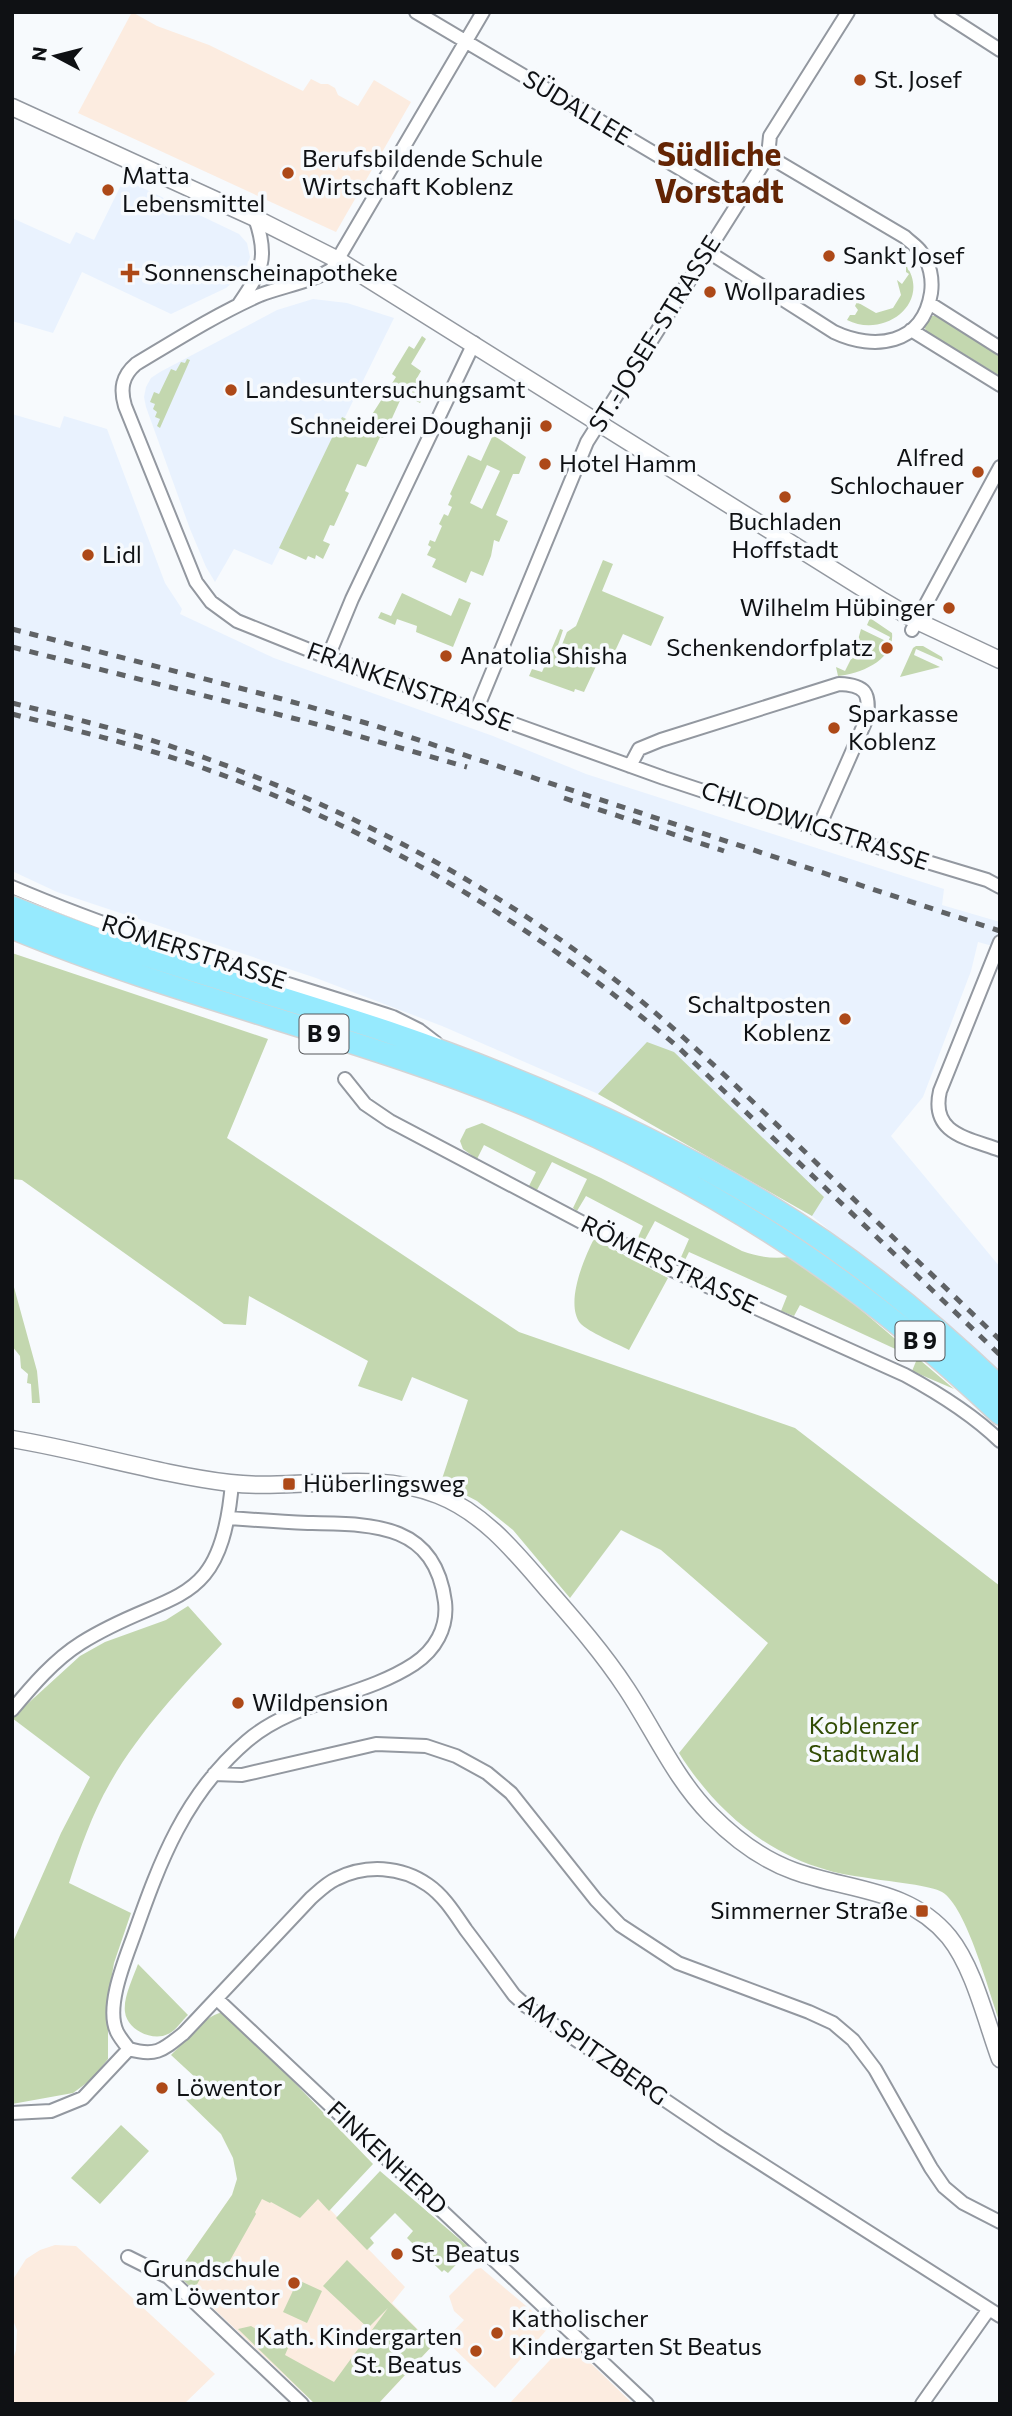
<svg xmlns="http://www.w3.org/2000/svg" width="1012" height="2416" viewBox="0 0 1012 2416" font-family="Commissioner,sans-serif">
	<rect width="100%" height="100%" fill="#f7fafd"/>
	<path fill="#e9f2fe" d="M124,179l115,55 8,9 3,14 -4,14 -20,17 -55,26 -89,-42 -29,61 -41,-12v-103l58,26 6,-12 18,8z
		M313,299l34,4 47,15 -122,247 -38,-16 -19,33 -9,-15 -16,-38 -44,-122 -2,-10 2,-10 5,-9 9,-6 117,-62z
		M12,414l48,14 4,-12 43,13 58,154 17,26 -2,5 94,44 219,78 93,38 358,115 -2,16 58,17v26l-22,-6 -7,29 -48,126 -32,39 109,131v105l-188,-156 -200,-116 -170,-74 -126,-48 -259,-86 -45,-21z"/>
	<path fill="#fcece0" d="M132,12l25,14 52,19 94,46 8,-12 10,5h7l7,4 3,7 20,11 16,-26 37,22 -75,130 -258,-119z
		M232,2195l87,3 86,89 -13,16 41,42 -55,59h-63l-133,-125 -2,-10z
		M55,2245l21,1 139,128 -31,30h-172v-41l4,-13 1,-20 -5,-12v-37l14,-22 14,-9z
		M481,2268l69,58 -55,62 -50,-48 19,-20 -10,-9 -5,-15 27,-27z
		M568,2345l6,2 59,57h-124l53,-57z"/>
	<path fill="#c3d7af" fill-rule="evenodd" d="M906,265c26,38 -22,74 -59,55l3,-5h5l3,-5 -3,-4 2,-4 19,11 17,-5 8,-13 -4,-15 5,4 7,-10 -3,-2z
		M929,316h7l64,40v20l-74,-45 -2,-6z
		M422,336l4,3 -15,25 10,7 -4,7 13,8 -10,17 -17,-9 -20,44 -3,-1 -14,30 -9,-3 -12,27 4,2 -15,33 -4,-1 -7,16 7,3 -7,15 -7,-4 -1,4 -7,-3 -2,4 -27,-12 63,-131 22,10 32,-50 -4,-3 17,-28 5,3z
		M187,359l3,1 -30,68 -3,-2 3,-7 -5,-2 2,-5 -4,-3 2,-5 -5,-2 4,-10 5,2 12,-25 5,2 5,-9 4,1z
		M493,435l33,22 -7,17h-6l-17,41 12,6 -9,21 -5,-2 -3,16 -8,20 -12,-5 -5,12 -34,-16 4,-8 -9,-4 4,-8 -3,-2 2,-5 5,2 7,-16 -3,-2 5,-10 4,2 4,-9 -4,-2 4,-9 -2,-2 18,-39 13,6zM487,465l13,6 -18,38 -12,-6z
		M603,560l10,4 -11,27 62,26 -13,29 -28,-12 -15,32 -10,-4 -14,30 -9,-3 -1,3 -45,-16 3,-7 10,3 18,-43 3,1 -5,15 3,2 6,-15 9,-6z
		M402,593l49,23 8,-18 12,5 -18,44 -37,-15 1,-6 -20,-7 -2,6 -17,-7 3,-6 10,4z
		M870,618l22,15c3,27 -32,41 -54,43l-2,-9 9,4 15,-30 -2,-1 3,-11 27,13 2,-5 -23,-12z
		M916,646h7l19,11 1,4 -27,-12 -2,6 26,12 -40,10 13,-29z
		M12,953l256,86 -41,99 292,194 276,96 205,158v437c-11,-30 -33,-116 -58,-131 -9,-6 -54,-11 -68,-13 -16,-3 -32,-4 -47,-9 -63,-17 -114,-63 -148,-117l89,-110 -107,-93 -40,-20 -51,68 -57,-68 -36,-29 -36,-19 27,-82 -56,-23 -10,24 -44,-15 10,-25 -119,-65 -3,29 -22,-1 -202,-144 -10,-1z
		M647,1042l27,10 150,145 -12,19 -214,-122z
		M482,1123l119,55 141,73c17,6 30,8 47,6l44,29 121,103 -42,-18 5,-12 -117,-54 -6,11 -13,-5 6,-15 -98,-44 -7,14 -4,-2 11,-25 -34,-18 -13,24 -6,-3 7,-16 -57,-30 -9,15 -4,-3 14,-29 -35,-17 -15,28 -8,-4 7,-14 -52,-27 -7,14 -14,-10 -3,-8 6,-12z
		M594,1239l74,39 -39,72c-11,-6 -41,-18 -49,-27 -15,-20 4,-65 14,-84z
		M12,1280l25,91 3,32h-8l-1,-19 -4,-1 1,-9 -7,-6 -1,-12 -8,-10z
		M188,1606l34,38c-41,43 -83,88 -112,139 -18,31 -30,66 -41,100l62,30 -17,50 -6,35v61l-16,20 -19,14 -61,11v-160l49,-111 29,-56 -78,-59 68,-62 25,-14 61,-22z
		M138,1964l50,51c-6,5 -12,16 -20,19 -15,8 -41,-4 -43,-22 -2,-14 8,-34 13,-48z
		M223,2012l6,3 144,149 -44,47 -11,-12 -18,19 -29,-16 -1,1 -8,-4 -7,13 1,2 -32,57 -15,-9 -15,28 -12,-11 -2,-10 52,-74 5,-16 -4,-21 -12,-24 -39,-38 15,-17 -26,-24c15,-14 32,-39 52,-43z
		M121,2125l28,26 -49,53 -29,-26z
		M380,2171l91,78 -23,24 -4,-3 -2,2 -35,-34 6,-7 -18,-18 -25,25 4,5 -7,7 -31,-32z
		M347,2260l86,85 -55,59h-63l-77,-75 13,-3 37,22 -3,7 49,27 54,-74 -20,20 -45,-42z
		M298,2280l24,11 -15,32 -24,-11z"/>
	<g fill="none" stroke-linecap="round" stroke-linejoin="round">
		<g stroke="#9398a0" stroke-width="16">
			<path id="minor" d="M416,12l322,191
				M483,12l-151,257c-15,11 -52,18 -72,26 -43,19 -84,45 -124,69 -14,12 -16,25 -11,42l71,176 15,20 26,19 82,33 345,124 154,51 169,51 13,7
				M941,12l59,38
				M707,251l127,81c40,19 89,13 97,-39 2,-14 -1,-30 -10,-41 -4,-6 -11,-10 -16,-15l-137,-81
				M929,303l71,45
				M239,304c23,-34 30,-46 16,-86
				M911,330l89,55
				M912,630l88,-163
				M328,657l24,-58 122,-256
				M476,711l111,-269 181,-286 2,-20 78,-124
				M630,766l9,-17 22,-9 178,-56c27,1 31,9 28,34l-49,111
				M12,887c123,53 254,89 381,130l26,13 17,13
				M1000,942l-60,149c-10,43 28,47 60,59
				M345,1079l20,25 25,17 286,151 229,103c35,19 67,39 95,66
				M12,1710c20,-24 42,-50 69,-67 89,-56 140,-29 151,-160
				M214,1774l28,1 134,-31 50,2 30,10 31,17 24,20 85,107 24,25 58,38 131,49 24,11 20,17 22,29 56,99 13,19 19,16 37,19
				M217,1999l430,405
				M129,2049c27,8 34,1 55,-16l127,-135c8,-7 16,-15 25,-19 30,-15 65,-13 92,6 16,11 27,29 38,45 16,21 32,43 48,65l12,11 195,132 279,178
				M129,2049c-4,-5 -9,-11 -12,-17 -12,-25 8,-72 17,-97 26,-74 51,-141 113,-194 48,-41 115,-43 167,-77 21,-14 34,-36 31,-62 -10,-79 -72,-78 -137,-79 -26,-1 -53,-3 -79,-5
				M12,2113l39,-2 32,-13 46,-49
				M128,2257l40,20 134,127
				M922,2404l67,-95"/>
		</g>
		<g stroke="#9398a0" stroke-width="19">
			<path id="tertiary" d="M12,107l243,111 83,42 545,341 34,20 83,39
				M12,1439c73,12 145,35 218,44 69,8 141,-14 208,12 46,18 78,58 109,94 28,32 56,64 79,99 28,42 49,91 85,127 23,23 52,45 83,56 55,20 115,17 155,66 25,31 37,84 51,122"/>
		</g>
		<g stroke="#d4d4d5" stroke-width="24">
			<path id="trunk" d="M12,907c123,50 251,83 376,125 131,45 261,100 380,173 84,51 161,114 232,182
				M12,928c171,71 353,109 523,181 178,76 325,171 465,305"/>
		</g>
		<use href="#minor" stroke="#fff" stroke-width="12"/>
		<use href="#tertiary" stroke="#fff" stroke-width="16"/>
		<use href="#trunk" stroke="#96eafe" stroke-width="21"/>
		<path stroke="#5f6265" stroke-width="5" stroke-dasharray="9 9" stroke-linecap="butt" d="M12,629l270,70 91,26 627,206
			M12,647l308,78 147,42
			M12,703c60,15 121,30 179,50 157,54 307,134 437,237 60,49 117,104 173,158 66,64 132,128 199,192
			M12,714c58,15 117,29 174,48 182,62 348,161 493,286l321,307
			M564,798l160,53"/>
	</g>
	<g fill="#ad4918" stroke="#f7fafd" stroke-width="2.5">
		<circle cx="860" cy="80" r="7"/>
		<circle cx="288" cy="173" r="7"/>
		<circle cx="108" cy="190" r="7"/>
		<circle cx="829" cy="256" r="7"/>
		<path d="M126.5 262.5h7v7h7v7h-7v7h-7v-7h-7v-7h7z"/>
		<circle cx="710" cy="292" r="7"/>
		<circle cx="231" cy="390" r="7"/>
		<circle cx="546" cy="426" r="7"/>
		<circle cx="545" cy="464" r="7"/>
		<circle cx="978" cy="472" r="7"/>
		<circle cx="785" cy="497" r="7"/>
		<circle cx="88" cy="555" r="7"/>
		<circle cx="949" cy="608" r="7"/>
		<circle cx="887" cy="648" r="7"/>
		<circle cx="446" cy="656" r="7"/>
		<circle cx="834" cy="728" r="7"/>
		<circle cx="845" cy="1019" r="7"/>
		<rect x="282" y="1477" width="14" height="14" rx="3.5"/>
		<circle cx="238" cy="1703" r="7"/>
		<rect x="915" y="1904" width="14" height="14" rx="3.5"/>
		<circle cx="162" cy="2088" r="7"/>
		<circle cx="397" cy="2254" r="7"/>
		<circle cx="294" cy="2283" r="7"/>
		<circle cx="497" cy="2333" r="7"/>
		<circle cx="476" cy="2351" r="7"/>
	</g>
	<g text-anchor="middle" stroke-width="7" stroke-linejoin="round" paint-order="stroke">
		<g fill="#f7fafd" stroke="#55575a" stroke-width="2">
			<rect x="299.5" y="1014.5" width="49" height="39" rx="5"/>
			<rect x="895.5" y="1321.5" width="49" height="39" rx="5"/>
		</g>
		<g font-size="23" font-weight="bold" fill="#0f1114">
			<text x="324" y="1042">B 9</text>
			<text x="920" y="1349">B 9</text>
		</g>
		<g font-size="24" fill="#0f1114" stroke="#f7fafd" text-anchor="start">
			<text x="874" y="88">St. Josef</text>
			<text x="302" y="167">Berufsbildende Schule<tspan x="302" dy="28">Wirtschaft Koblenz</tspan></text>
			<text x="122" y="184">Matta<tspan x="122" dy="28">Lebensmittel</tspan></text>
			<text x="843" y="264">Sankt Josef</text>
			<text x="144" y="281">Sonnenscheinapotheke</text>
			<text x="724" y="300">Wollparadies</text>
			<text x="245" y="398">Landesuntersuchungsamt</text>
			<text x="532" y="434" text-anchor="end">Schneiderei Doughanji</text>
			<text x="964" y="466" text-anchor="end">Alfred<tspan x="964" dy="28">Schlochauer</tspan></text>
			<text x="559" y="472">Hotel Hamm</text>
			<text x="785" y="530" text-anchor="middle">Buchladen<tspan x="785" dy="28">Hoffstadt</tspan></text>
			<text x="102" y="563">Lidl</text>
			<text x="935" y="616" text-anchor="end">Wilhelm Hübinger</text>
			<text x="873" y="656" text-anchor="end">Schenkendorfplatz</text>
			<text x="460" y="664">Anatolia Shisha</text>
			<text x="848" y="722">Sparkasse<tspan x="848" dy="28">Koblenz</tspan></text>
			<text x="831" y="1013" text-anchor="end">Schaltposten<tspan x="831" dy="28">Koblenz</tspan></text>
			<text x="303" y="1492">Hüberlingsweg</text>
			<text x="252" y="1711">Wildpension</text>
			<text x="908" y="1919" text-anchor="end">Simmerner Straße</text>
			<text x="176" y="2096">Löwentor</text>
			<text x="411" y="2262">St. Beatus</text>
			<text x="280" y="2277" text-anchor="end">Grundschule<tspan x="280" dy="28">am Löwentor</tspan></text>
			<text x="511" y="2327">Katholischer<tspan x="511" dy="28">Kindergarten St Beatus</tspan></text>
			<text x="462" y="2345" text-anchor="end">Kath. Kindergarten<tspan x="462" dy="28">St. Beatus</tspan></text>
		</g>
		<g font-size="24" fill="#0f1114" stroke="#f7fafd">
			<text transform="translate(577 108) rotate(31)" y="8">SÜDALLEE</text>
			<text transform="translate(655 334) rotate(-58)" y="8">ST.-JOSEF-STRASSE</text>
			<text transform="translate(410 687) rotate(20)" y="8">FRANKENSTRASSE</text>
			<text transform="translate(815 826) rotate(18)" y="8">CHLODWIGSTRASSE</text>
			<text transform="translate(194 952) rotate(18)" y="8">RÖMERSTRASSE</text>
			<text transform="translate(669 1265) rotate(26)" y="8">RÖMERSTRASSE</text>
			<text transform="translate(593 2050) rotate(35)" y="8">AM SPITZBERG</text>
			<text transform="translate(387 2158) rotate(43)" y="8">FINKENHERD</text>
		</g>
		<g font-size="24" fill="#314c04" stroke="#f7fafd">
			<text x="864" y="1734">Koblenzer<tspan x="864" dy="28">Stadtwald</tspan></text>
		</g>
		<g font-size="32" font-weight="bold" fill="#632404" stroke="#f7fafd">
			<text x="719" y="166">Südliche<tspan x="719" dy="37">Vorstadt</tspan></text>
		</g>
	</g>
	<rect width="1012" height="2416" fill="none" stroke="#0f1114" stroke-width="28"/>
	<g transform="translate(56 56) rotate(277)" stroke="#f7fafd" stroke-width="5" paint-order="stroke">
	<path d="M0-5L12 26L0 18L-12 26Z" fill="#0f1114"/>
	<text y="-10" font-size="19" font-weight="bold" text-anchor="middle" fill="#0f1114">N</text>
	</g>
</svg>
